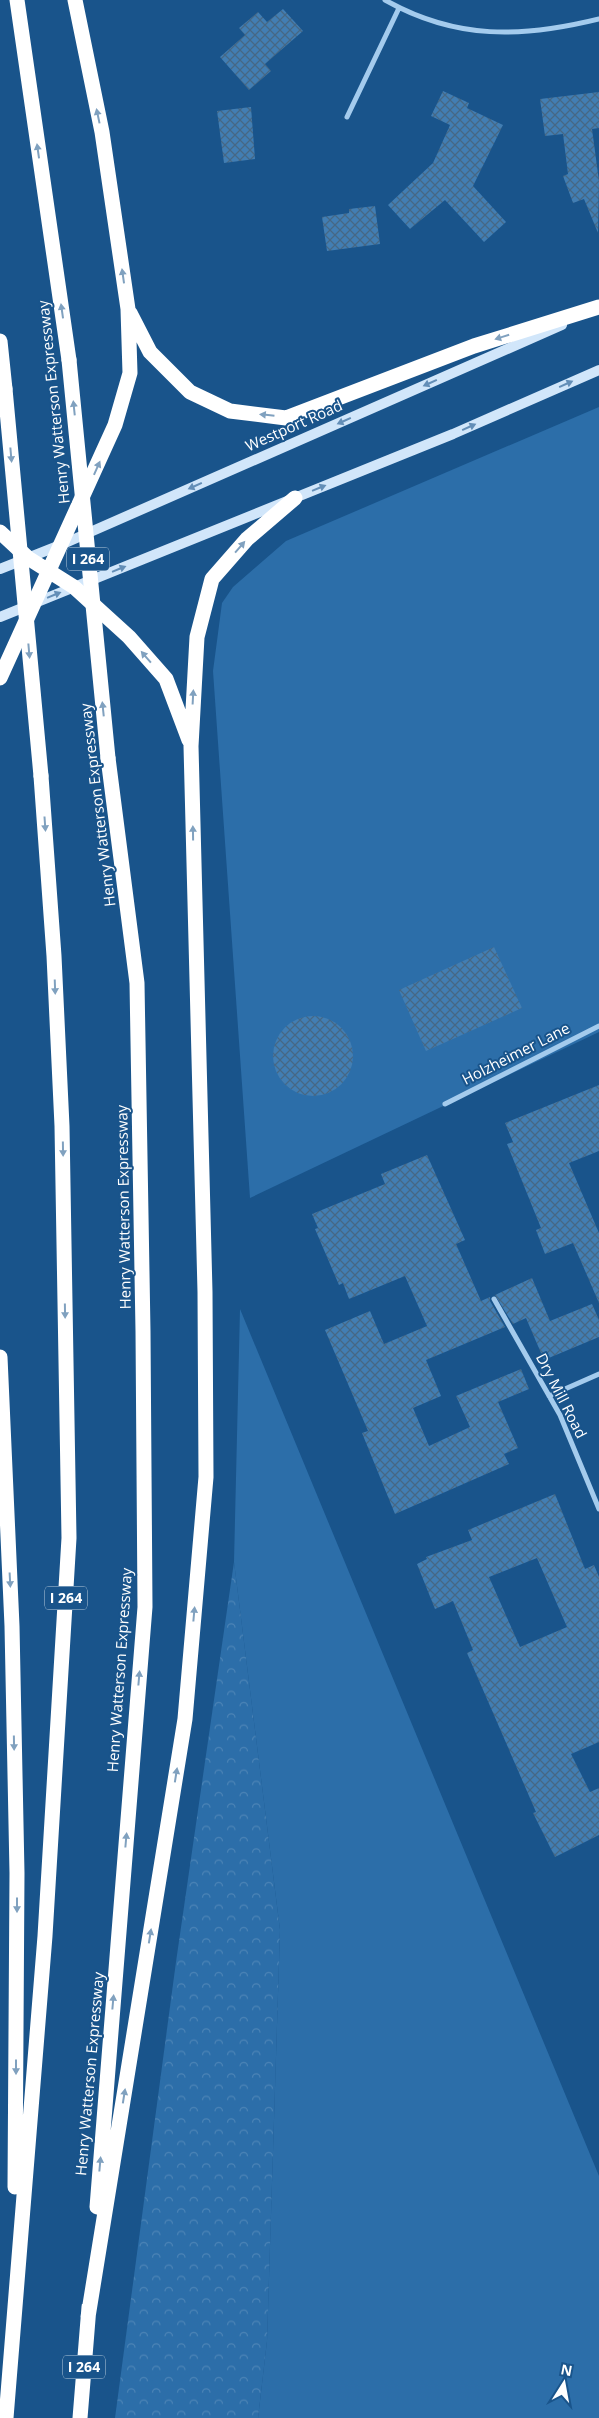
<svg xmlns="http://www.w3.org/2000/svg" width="599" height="2418" viewBox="0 0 599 2418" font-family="'Open Sans',sans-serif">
	<defs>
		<pattern id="forest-crowns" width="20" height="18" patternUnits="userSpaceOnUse" patternTransform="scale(1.25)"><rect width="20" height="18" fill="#2c6ea9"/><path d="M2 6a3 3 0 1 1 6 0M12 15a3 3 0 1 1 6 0" fill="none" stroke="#4c84b6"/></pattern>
		<pattern id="building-cross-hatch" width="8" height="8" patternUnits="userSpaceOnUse" patternTransform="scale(1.25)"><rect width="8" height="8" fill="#427eb3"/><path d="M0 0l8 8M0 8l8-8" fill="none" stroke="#466885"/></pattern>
	</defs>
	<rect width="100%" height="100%" fill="#19548b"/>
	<path fill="#2c6ea9" d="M599,407v625l-349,166 -37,-527 9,-68 11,-16 53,-46z
		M240,1309l359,867v242h-341l9,-77 13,-411 -46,-368z"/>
	<path fill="url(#forest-crowns)" d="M234,1562l46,368 -13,411 -9,77h-143l61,-456z"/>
	<path fill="url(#building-cross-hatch)" fill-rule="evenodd" d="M283,9l20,22 -38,33 6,7 -22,19 -29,-33 25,-22 -6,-7 19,-16 9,10z
		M443,91l26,12 -2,5 36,17 -30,61 33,36 -22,20 -39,-42 -35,29 -22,-24 45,-42 17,-38 -19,-9z
		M599,92v36l-7,1 7,52 -1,52 -14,-34 -11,4 -10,-27 5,-2 -5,-40 -18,2 -5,-37z
		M251,107l4,52 -31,4 -7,-52z
		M375,206l5,38 -53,7 -5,-34 27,-4v-4z
		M494,947l28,61 -96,43 -27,-61z
		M273 1056a40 40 0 1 1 80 0a40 40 0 1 1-80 0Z
		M599,1085v66l-30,12 30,70v70l-26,-60 -28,11 -9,-24 5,-2 -34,-84 6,-2 -8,-19z
		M427,1155l38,85 -9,4 25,57 9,-4v4l15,26 -79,33 15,36 -28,12 16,38 41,-19 -14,-31 65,-27 8,20 -31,13 20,46 -14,6 5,10 -114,50 -33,-81 6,-2 -43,-101 45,-19 14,33 43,-18 -22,-50 -56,23 -6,-16 -4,2 -24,-56 3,-1 -6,-14 73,-30 -4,-10z
		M532,1278l18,43 42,-17 7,16v17l-55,23 -18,-42 -13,6 -18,-29z
		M555,1494l30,75 9,-4 5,12v165l-28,12 19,38 9,-4v47l-44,22 -22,-44 3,-1 -69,-159 6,-3 -20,-49 -18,8 -18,-45 10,-5 -1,-2 46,-17 -4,-10zM537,1558l30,69 -47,20 -31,-70z"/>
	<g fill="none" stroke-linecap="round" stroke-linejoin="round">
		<path stroke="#a4cbed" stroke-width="5" d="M385,0c71,40 137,38 214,19
			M347,117l52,-109
			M445,1104l154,-78
			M494,1299l66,116 39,94
			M549,1396l50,-22"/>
		<path stroke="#d1e6fa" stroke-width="10" d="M0,569l63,-25 499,-219
			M0,617l453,-183 146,-64"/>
		<path stroke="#fff" stroke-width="15" d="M17,0l52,360
			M130,313l20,39 40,40 40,19 56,7 188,-72 125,-39
			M0,341l5,48
			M0,532l28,26 46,29 55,50 37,42 23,61
			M0,678l115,-253 15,-52 -2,-64 -26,-177 -27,-132
			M0,1357l12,269 5,247 -2,314
			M97,2207l48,-600 -2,-276 -6,-348 -29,-225
			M88,2317l97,-598 21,-242 -1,-185 -14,-546 6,-109 15,-58 35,-40 48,-41
			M6,2418l39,-482 24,-398 -7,-412 -8,-170 -13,-180
			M80,2418l9,-111"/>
		<path stroke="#fff" stroke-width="15" d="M69,360l39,398
			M5,389l36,387"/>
	</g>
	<defs><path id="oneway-solid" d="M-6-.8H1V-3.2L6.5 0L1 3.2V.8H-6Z" transform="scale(1.25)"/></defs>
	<g fill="#80a1bf">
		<use href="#oneway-solid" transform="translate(98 116) rotate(-102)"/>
		<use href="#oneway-solid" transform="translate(38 151) rotate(-98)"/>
		<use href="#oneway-solid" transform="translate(123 276) rotate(-98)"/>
		<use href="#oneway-solid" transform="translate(62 311) rotate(-98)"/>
		<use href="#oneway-solid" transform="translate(502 337) rotate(163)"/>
		<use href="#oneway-solid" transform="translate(74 408) rotate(-96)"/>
		<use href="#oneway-solid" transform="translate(267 415) rotate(-174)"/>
		<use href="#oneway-solid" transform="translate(11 455) rotate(85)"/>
		<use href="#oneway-solid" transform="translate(97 468) rotate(-66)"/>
		<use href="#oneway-solid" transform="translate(240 547) rotate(-49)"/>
		<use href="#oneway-solid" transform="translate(29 651) rotate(85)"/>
		<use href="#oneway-solid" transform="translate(146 657) rotate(-131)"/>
		<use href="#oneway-solid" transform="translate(193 697) rotate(-87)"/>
		<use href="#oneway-solid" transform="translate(103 709) rotate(-96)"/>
		<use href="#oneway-solid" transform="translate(45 824) rotate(86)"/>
		<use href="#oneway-solid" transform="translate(193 833) rotate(-91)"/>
		<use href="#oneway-solid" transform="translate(55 987) rotate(88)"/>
		<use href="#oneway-solid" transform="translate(63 1149) rotate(89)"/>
		<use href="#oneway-solid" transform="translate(65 1311) rotate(89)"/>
		<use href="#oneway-solid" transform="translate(10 1580) rotate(87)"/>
		<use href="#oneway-solid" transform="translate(194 1614) rotate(-85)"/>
		<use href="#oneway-solid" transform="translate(139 1678) rotate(-85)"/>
		<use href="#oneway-solid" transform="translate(14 1743) rotate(89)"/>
		<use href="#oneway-solid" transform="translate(176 1775) rotate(-81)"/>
		<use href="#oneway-solid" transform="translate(126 1840) rotate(-85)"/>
		<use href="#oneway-solid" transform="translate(17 1905) rotate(90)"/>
		<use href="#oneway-solid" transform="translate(150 1936) rotate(-81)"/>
		<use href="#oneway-solid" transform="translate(113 2002) rotate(-85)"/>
		<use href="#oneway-solid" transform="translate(16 2067) rotate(90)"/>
		<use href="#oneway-solid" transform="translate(124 2096) rotate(-81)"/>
		<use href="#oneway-solid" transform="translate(100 2164) rotate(-85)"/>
	</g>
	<g fill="#638eb7">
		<use href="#oneway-solid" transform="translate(430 383) rotate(156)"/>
		<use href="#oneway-solid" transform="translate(566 384) rotate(-24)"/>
		<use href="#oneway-solid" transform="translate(344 421) rotate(156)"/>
		<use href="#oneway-solid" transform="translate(469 427) rotate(-24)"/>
		<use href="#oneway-solid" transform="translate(195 486) rotate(156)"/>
		<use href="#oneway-solid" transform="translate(319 488) rotate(-22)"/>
		<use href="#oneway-solid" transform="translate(119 569) rotate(-22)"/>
		<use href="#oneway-solid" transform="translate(54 595) rotate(-22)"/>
	</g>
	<g text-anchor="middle" stroke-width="4" stroke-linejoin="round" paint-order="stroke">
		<g fill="#19548b" stroke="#baccdc" stroke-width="1">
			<rect x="67" y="547.5" width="42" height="23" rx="4"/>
			<rect x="45" y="1586.5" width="42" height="23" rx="4"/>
			<rect x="63" y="2355.5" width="42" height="23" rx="4"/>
		</g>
		<g font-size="14" font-weight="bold" fill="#fff">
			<text x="88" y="564">I 264</text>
			<text x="66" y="1603">I 264</text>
			<text x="84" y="2372">I 264</text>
		</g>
		<g font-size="15" fill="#fff" stroke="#19548b">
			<text transform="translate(54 402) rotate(-96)" y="5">Henry Watterson Expressway</text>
			<text transform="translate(294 426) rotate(-24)" y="5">Westport Road</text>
			<text transform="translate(98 805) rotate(-97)" y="5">Henry Watterson Expressway</text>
			<text transform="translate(516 1054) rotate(-27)" y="5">Holzheimer Lane</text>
			<text transform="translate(124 1207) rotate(-91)" y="5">Henry Watterson Expressway</text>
			<text transform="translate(561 1396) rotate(63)" y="5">Dry Mill Road</text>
			<text transform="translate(120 1670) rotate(-86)" y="5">Henry Watterson Expressway</text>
			<text transform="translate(90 2074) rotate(-85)" y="5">Henry Watterson Expressway</text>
		</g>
	</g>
	<g transform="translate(564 2383) rotate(11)" stroke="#19548b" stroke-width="4" paint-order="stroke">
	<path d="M0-4L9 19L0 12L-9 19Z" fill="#ffffff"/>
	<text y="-8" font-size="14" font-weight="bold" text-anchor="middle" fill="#ffffff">N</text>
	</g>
</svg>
